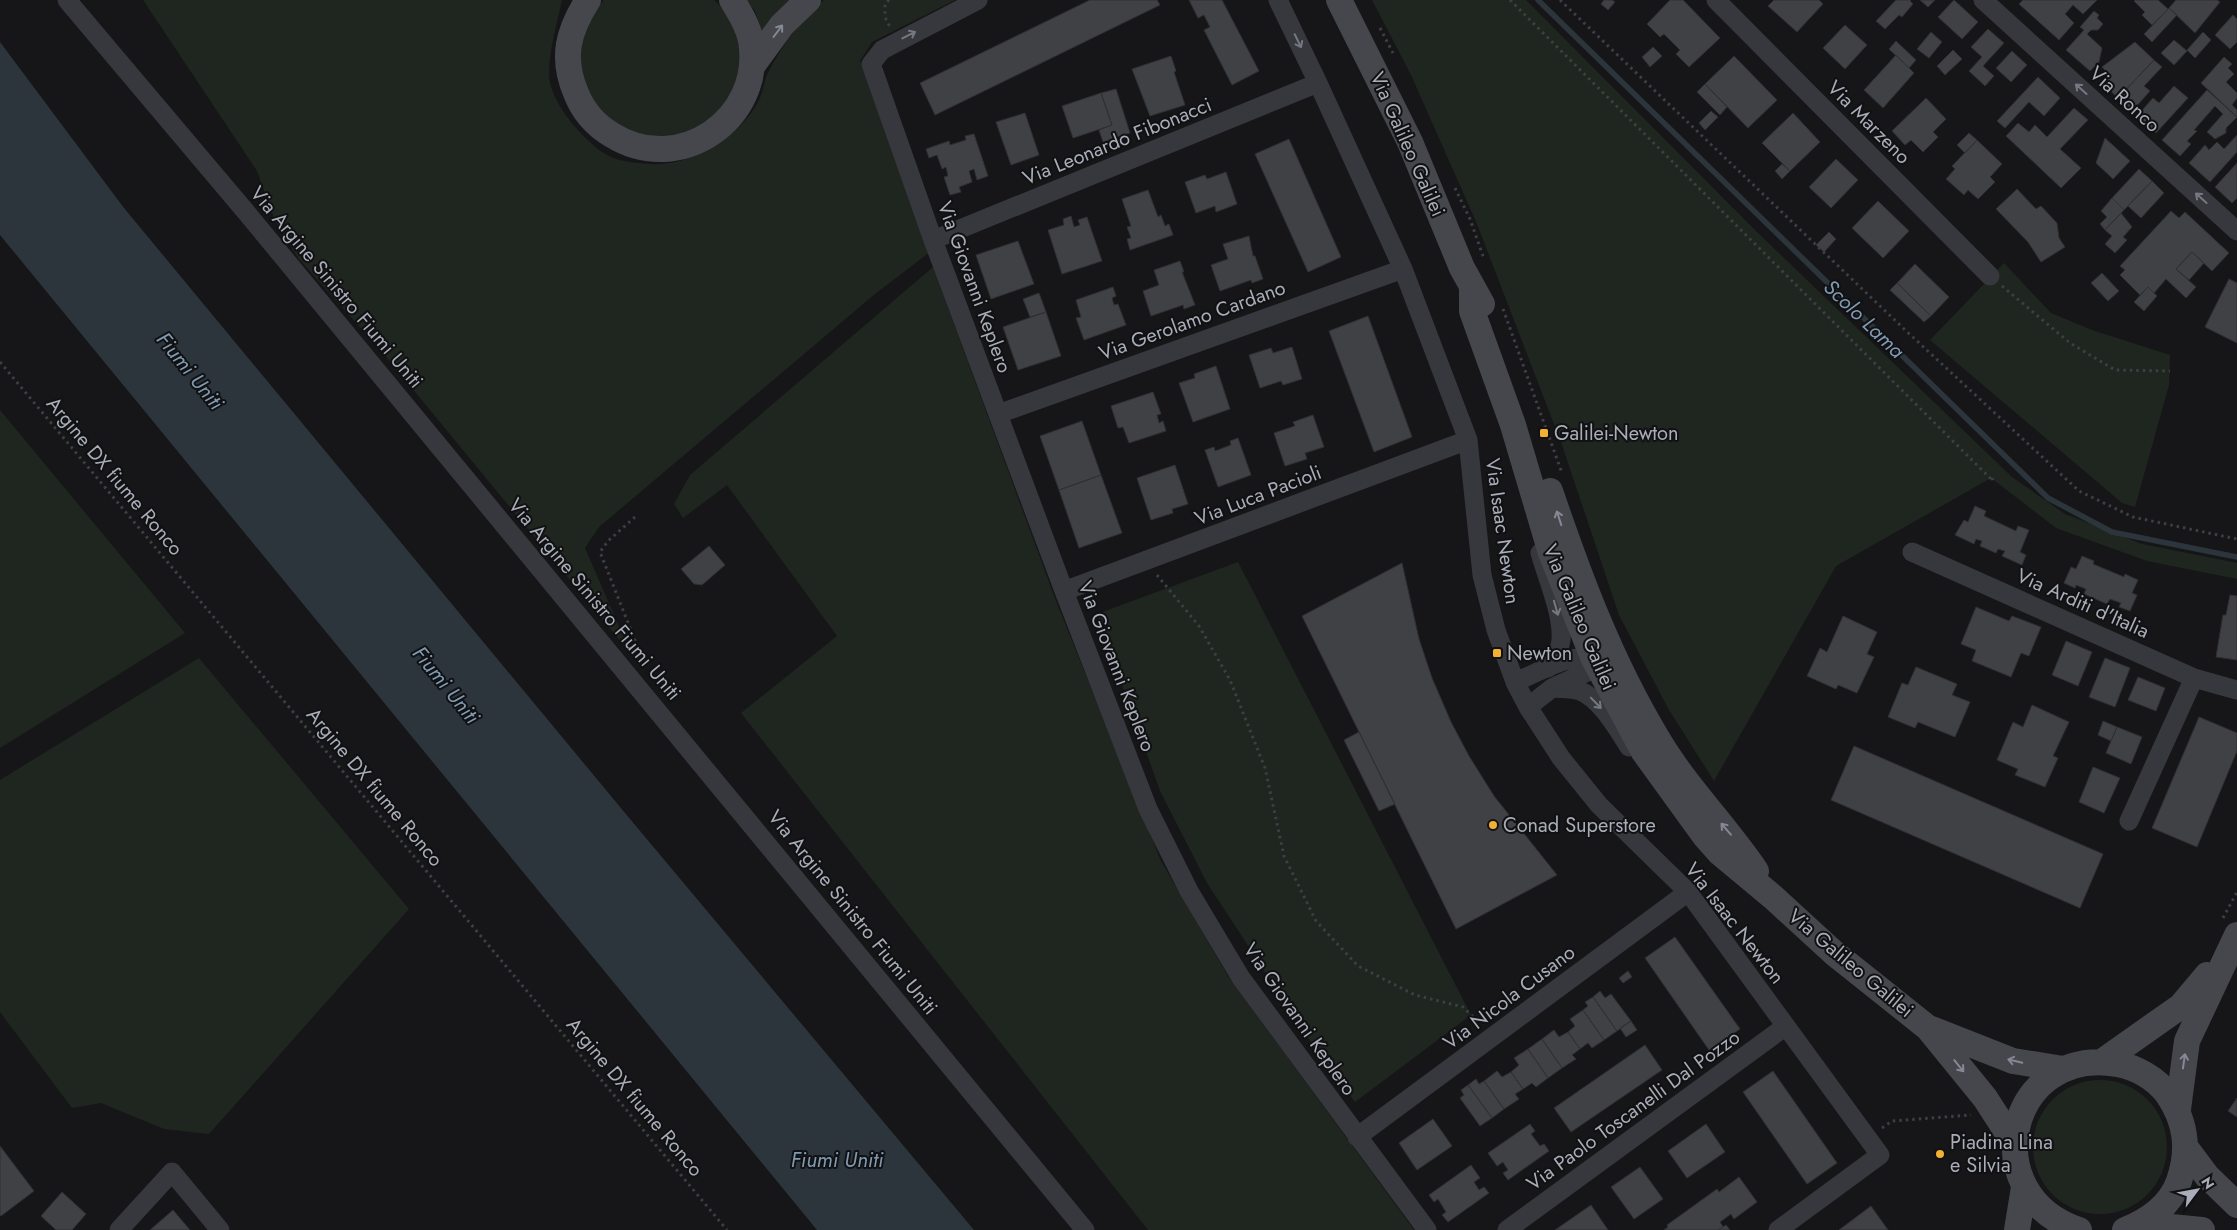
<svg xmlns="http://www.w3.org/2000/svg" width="2237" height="1230" viewBox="0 0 2237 1230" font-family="Jost,sans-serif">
	<rect width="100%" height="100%" fill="#161618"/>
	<path fill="#1e261f" d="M143,0h419c-5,24 -13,50 -13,75 1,23 23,51 40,66 20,20 35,21 62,23 40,3 90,-28 108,-64 4,-8 5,-17 8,-25 12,-25 35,-58 57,-75h131l-83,42 -12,19 70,191 -55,42 -276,233 -14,21 46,106 -248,-301 -85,-95 -23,-37 -18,-50z
		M604,0h110c20,18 29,46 24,72 -4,21 -14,37 -31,50 -12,10 -29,16 -45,16 -63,-1 -106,-68 -71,-124 4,-5 9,-9 13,-14z
		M746,0h48l-31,34 -8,-23z
		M1372,0h154l231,232 255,245 53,37 77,30 95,19v16l-90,-18 -91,-33 -65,-50 -155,88 -122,215 -45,-71 -50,-95 -57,-170 -85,-221 -66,-149z
		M2004,263l47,50 41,17 78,25 -1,30 -34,122 -13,-4 -192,-163z
		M933,267l123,334 105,260 67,115 186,254h-266l-407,-517 96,-77 -110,-151 -44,33 -9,-14 16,-29z
		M0,410l185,223 -185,115z
		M1238,562l233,453 -116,87 -40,-54 -108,-165 -47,-92 -63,-177z
		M199,658l210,251 -200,225 -45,-5 -63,-26 -29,5 -72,-96v-232z
		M2033 1147a67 67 0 1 1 134 0a67 67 0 1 1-134 0Z"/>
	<path fill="#2c353c" d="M0,42l124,166 501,605 349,417h-157l-817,-995z"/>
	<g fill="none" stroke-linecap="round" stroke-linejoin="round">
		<path stroke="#2c353c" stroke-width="5.5" d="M1538,0l510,498 64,34 125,25"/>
	</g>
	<path fill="#404145" stroke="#303034" d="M1090,0h67l3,5 -225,110 -15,-32z
		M1189,0h33l37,71 -27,14 -28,-55 6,-3 -6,-12 -6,3z
		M1604,0h8l3,2 -7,8 -7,-6z
		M1670,0h13l37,38 -31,29 -13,-13 4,-4 -16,-16 -4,3 -13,-13z
		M1774,0h45l4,4 -26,28 -29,-26z
		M1896,0h15l-1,1 3,3 -11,13 -3,-2 -14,14 -9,-8z
		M1920,0h15l-7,7z
		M1954,0l24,22 -16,17 -24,-22z
		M2023,0h74l-14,14 -10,-9 -8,9 9,9 -15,17 -40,-36z
		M2135,0h23l10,9 -16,16 -10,-10 3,-3 -11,-11z
		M2176,0h41l3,2 -25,31 -26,-25z
		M2169,8l8,7 -25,27 -8,-8z
		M2094,11l5,4 -2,3 6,6 -5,6h-7l-4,4 15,14 -3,14 -9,9 -24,-21 18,-20 -4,-3z
		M2233,15l4,4v23l-7,7 -15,-14z
		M1845,25l22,20 -22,24 -22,-21z
		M1988,29l16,14 -21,23 11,10 -9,10 -16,-15 13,-14 -11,-10z
		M1931,32l11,10 -13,16 -12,-9z
		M2203,32l8,8 -16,18 -8,-8z
		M2174,40l13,11 -13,14 -13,-12z
		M1896,41l20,19 -7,8 -20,-19z
		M2135,42l19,18 -36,38 -16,-15 7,-9 -7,-7z
		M1653,47l9,9 -12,11 -8,-10z
		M1953,50l9,9 -17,16 -8,-9z
		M2012,51l15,14 -16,17 -15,-14z
		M1896,55l18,18 -31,35 -19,-18z
		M1171,56l5,15 -2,1 11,33 -35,11 -18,-47z
		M1734,56l43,44 -29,28 -43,-44z
		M2224,57l8,7 -4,4 6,6 -8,8 11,11v5l-5,7 5,5v7l-36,-34z
		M2154,60l8,7 -18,19 6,5 -17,19 -15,-12z
		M2038,77l22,21 -16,18 -15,-14 -24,26 -8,-7z
		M1705,84l22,23 -7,8 -23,-23z
		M2174,86l14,12 -32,35 -19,-17 16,-18 6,5z
		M1116,89l14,44 -27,9 -4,-12 13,-5 -11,-32z
		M2207,90l30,27 -11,11v5l-11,6 -8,-7 16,-18 -8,-8 -21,24 3,1 -10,10 4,3 -11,12 -18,-16z
		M1101,93l11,32 -39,13 -11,-32z
		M1926,98l20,21 -13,13 5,5 -15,15 -12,-12 -6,5 -13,-14z
		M2074,108l14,12 -28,29 21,19 -20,20 -55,-52 12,-13 11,9 6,-7 12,12z
		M1711,111l7,6 -13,13 -6,-7z
		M1025,113l14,42 -28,10 -15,-43z
		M1793,113l27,29 -30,29 -28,-28z
		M1969,133l8,7 -12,13 -8,-8z
		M974,134l14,42 -11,4 -3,-11 -5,2 3,11 -13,5 2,5 -11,3 -6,-18 4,-1 -2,-9 -4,2 -5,-14 -8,3 -3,-9 23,-8 1,4 16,-5 -1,-4z
		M2237,135v17l-27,30 -21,-19 16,-18 4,5 8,-8 7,7z
		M2105,138l25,23 -17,18 -17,-16z
		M1289,139l52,118 -33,15 -53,-118z
		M1977,140l25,24 -12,13 5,5 -17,17 -10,-9 -4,5 -18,-16 9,-10 -3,-3z
		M1836,159l22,21 -27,28 -22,-21z
		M2237,163v35l-5,5 -17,-16z
		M1782,164l8,7 -8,8 -7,-8z
		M2139,169l13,12 -28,29 -12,-12z
		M1226,172l11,32 -21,8 -1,-6 -19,7 -11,-31 20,-7 2,4z
		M2152,181l12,12 -23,25 -13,-12z
		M2017,189l19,20 5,-3 16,17 2,15 6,9 -24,15 -13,-20 -32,-33z
		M1148,190l10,27 3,-2 4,11 4,-2 4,11 -43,15 -3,-11 4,-1 -4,-11 4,-1 -9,-27z
		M2112,198l12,12 -19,20 -5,-6 7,-7 -6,-6z
		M1878,201l31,30 -26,27 -31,-30z
		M2171,211l8,7 6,-6 44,41 -17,18 -20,-19 -16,17 20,18 -10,11 -20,-19 -12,14 -6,-6 -8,8 -20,-20 5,-5 -5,-4z
		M2121,213l11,14 -9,10 4,3 -12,13 -10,-9 7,-8 -7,-6z
		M1071,216l3,11 6,-2 -2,-5 9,-3 15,44 -40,13 -14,-44 16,-5 -1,-6z
		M1829,232l7,7 -12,13 -8,-7z
		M1249,236l4,20h2l8,23 -11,4 -1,-3 -31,11 -9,-26 17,-6 -5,-15z
		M1018,241l16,43 -43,15 -15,-44z
		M2192,252l12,11 -15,17 -13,-11z
		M1180,261l4,11h-2l13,33 -11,4 -1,-4 -32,11 -8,-25 16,-6 -5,-15z
		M1915,264l34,33 -18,19 -34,-33z
		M2102,273l17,18 -11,10 -17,-18z
		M2229,279l8,4v60l-32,-16z
		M1897,283l34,33 -7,6 -34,-32z
		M1113,287l3,9 -4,2 2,7 4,-1 8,21 -42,15 -8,-22 5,-1 -5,-17z
		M2148,287l9,9 -13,15 -10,-9z
		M1039,293l7,19 -16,5 -7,-18z
		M1046,312l15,44 -43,14 -15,-43z
		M1368,316l44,121 -38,15 -45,-121z
		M1292,347l10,32 -19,6 -2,-4 -21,7 -11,-33 22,-7 2,5z
		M1216,366l14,43 -37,13 -14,-39 16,-5 -1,-4z
		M1153,392l8,22 -4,1 2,8 4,-2 3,10 -37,12 -6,-16 -5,1 -7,-22z
		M1313,415l11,32 -19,6 2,6 -22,7 -11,-33 21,-7 -2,-4z
		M1082,421l19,54 -42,15 -19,-54z
		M1238,438l13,37 -33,12 -13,-37 9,-3 1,4 16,-6 -1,-4z
		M1175,465l13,39 -16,5 1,4 -22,7 -14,-42z
		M1101,475l21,58 -43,15 -20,-58z
		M1975,506l11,5 -2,5 32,15 2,-5 11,4 -9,22 6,3 -4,10 -20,-9 3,-5 -7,-2 -2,4 -16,-7 2,-5 -6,-2 -2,5 -19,-9 9,-15 4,2z
		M709,546l16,19 -23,20 -8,-1 -13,-15z
		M2082,556l12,5 -1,3 31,13 1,-3 13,6 -6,13 5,2 -7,16 -11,-4 2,-4 -11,-4 -3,5 -23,-10 2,-5 -10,-4 -1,3 -11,-5 7,-16 5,2z
		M1402,563l17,76 13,39 19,44 18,34 25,40 63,79 -101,54 -154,-313z
		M2230,595l7,1v64l-21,-3 7,-42h3z
		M1976,607l33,14 3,-5 29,11 -12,29 -8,-3 -10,24 -39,-16 4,-11 -15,-6z
		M1843,616l34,16 -10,22 7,3 -17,36 -19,-8 -2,4 -29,-13 13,-28 7,4z
		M2066,641l26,11 -14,34 -26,-11z
		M2105,658l25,10 -15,39 -26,-10z
		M1916,667l41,17 -5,11 18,7 -15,35 -37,-15 -3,6 -27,-11 14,-34 6,2z
		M2138,677l27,11 -9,23 -28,-11z
		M2032,705l37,17 -16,34 5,2 -13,29 -30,-12 3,-6 -21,-9 16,-38 10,5z
		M2199,717l38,16v18l-40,96 -45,-19z
		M2103,721l14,6 -6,14 -13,-6z
		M2117,727l25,10 -11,27 -25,-11z
		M1359,732l36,72 -16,7 -35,-71z
		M1854,746l249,108 -23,54 -249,-108z
		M2093,767l27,11 -16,35 -25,-11z
		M1675,937l65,92 -31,21 -64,-92z
		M1628,971l4,6 -9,6 -4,-5z
		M1600,991l5,7 6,-4 20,27 -14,10 -24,-34z
		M1593,997l24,34 -13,9 -21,-30 5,-4 -3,-4z
		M1583,1010l21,30 -12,8 -4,-5 -8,6 -12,-17 7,-6 -5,-7z
		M1631,1021l6,9 -11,7 -6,-9z
		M1554,1030l5,7 9,-5 12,17 -8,6 4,4 -14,9 -20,-29z
		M1542,1039l20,29 -14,10 -20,-29z
		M1645,1045l17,25 -91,62 -17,-24z
		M1528,1049l20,29 -12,9 -4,-4 -9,6 -12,-17 8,-7 -5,-7z
		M1497,1071l5,6 9,-5 12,17 -8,5 4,5 -15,10 -20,-28z
		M1773,1071l64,92 -30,21 -64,-92z
		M1476,1079l3,5 5,-3 20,28 -12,9 -24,-33z
		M1468,1085l24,33 -12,8 -20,-28 4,-3 -3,-5z
		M2237,1098v19l-9,-6z
		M1433,1119l19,27 -35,24 -18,-27z
		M1530,1124l5,7 -4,3 9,12 4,-2 5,7 -41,29 -5,-7 5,-3 -5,-8 -6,4 -9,-13z
		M1706,1124l19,28 -38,26 -19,-27z
		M0,1146l34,45 -33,25 -1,-1z
		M1471,1165l9,13 -6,4 5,8 5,-3 5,6 -41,29 -6,-7 4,-3 -8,-13 -4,3 -5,-7z
		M1640,1167l23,32 -29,20 -23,-32z
		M1739,1177l18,25 -23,17 -3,-5 -11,8 3,5 -5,3h-54l4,-3 -1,-2 50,-36 2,3z
		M62,1192l24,22 -14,16h-16l-15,-14z
		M1591,1205l17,25h-53z
		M1871,1206l17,24h-49z
		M173,1210l17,20h-40z
		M1726,1225l4,5h-12l5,-3z"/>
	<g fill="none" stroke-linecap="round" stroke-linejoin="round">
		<path stroke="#3d3f44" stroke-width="3" stroke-dasharray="2.5 4" stroke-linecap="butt" d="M889,0l-4,4v13l5,10
			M1510,0l483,481 -1,-3
			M1560,0l343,328 176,163 54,26 104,22
			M1380,28l13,25
			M1455,188l15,31 14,40
			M2002,286l68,57 45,27 55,1
			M1503,309l59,164
			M0,362l727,868
			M635,517l-27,24 -8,11 42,106 -3,5
			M1157,575l42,51 31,54 35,88 19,88 32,65 42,45 57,29 48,12 16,16
			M2223,918l14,-26
			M1882,1128l10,-7 79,-6"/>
		<path stroke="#37383d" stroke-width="19" d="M67,0l179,212 839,1018
			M978,0l-96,50 -11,14 62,176 131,351 84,218 41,82 52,87 186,252
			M1278,0l40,83 85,186 65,171 14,135 14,55 19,52 13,25 33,51 38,47 89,87 192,263 -102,75
			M1716,0l274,276
			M1983,0l254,231
			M933,240l385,-157
			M998,414l405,-145
			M1912,552l282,126 43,12
			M1540,553c7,25 23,61 21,87 -1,11 -7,19 -13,28
			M1064,591l404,-151
			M1515,682c26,-10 60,-34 86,-20
			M1552,688c9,1 20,0 28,3 20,7 38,39 49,56
			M1528,707l24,-19 35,-16 5,-5 3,-17
			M2129,821l65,-143
			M1357,1137l331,-245
			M119,1230l53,-58 48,58
			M1507,1230l279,-204"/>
		<path stroke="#45474d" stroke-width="26" d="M588,0c-20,31 -27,58 -12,93 7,18 19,32 36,42 67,42 152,-16 139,-94 -3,-15 -11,-28 -19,-41
			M1339,0l71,142 52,126 20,36
			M752,66l30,-41 26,-25
			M1472,289v22l41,114 38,128 42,104 51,95 60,83 16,18 54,45 60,55 94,75 57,70 29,45
			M1550,491c29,85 60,169 107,247 28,48 68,87 99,133
			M1929,1028l84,33 50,8
			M2103,1061l78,-55 26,-31
			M2178,1109l9,-68 50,-106
			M2186,1148l21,28 30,29
			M2140,1224l62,6
			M2017,1230l7,-43
			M2079,1230c-107,-36 -70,-185 38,-166 19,3 40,15 51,31 18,27 22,54 11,86 -8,24 -31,40 -54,49"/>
	</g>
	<defs><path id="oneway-shaft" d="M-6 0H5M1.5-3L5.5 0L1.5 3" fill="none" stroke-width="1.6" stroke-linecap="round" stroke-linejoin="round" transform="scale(1.25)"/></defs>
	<g stroke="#858993">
		<use href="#oneway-shaft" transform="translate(778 31) rotate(-53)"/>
		<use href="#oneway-shaft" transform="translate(1559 518) rotate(-108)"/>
		<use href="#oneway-shaft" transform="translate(1726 829) rotate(-131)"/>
		<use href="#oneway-shaft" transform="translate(2015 1061) rotate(-166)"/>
		<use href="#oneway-shaft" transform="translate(2184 1061) rotate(-82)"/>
		<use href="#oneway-shaft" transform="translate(1959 1066) rotate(51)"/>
	</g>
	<g stroke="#757881">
		<use href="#oneway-shaft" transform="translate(909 35) rotate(-27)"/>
		<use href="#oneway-shaft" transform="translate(1298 41) rotate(64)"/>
		<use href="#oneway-shaft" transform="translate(2081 89) rotate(-138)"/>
		<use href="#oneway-shaft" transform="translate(2201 198) rotate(-138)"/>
		<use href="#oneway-shaft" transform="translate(1556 608) rotate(74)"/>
		<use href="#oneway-shaft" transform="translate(1596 703) rotate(46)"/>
	</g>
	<g fill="#f2b134" stroke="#111113" stroke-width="2">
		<rect x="1539" y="428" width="10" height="10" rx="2.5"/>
		<rect x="1492" y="648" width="10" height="10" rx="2.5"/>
		<circle cx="1493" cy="825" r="5"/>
		<circle cx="1940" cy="1154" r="5"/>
	</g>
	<g text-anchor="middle" stroke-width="4" stroke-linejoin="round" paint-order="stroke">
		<g font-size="20" fill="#a8adb8" stroke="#111113">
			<text transform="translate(2125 99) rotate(42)" y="7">Via Ronco</text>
			<text transform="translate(1869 122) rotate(45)" y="7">Via Marzeno</text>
			<text transform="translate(1117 141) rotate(-22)" y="7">Via Leonardo Fibonacci</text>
			<text transform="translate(1408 144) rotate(66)" y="7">Via Galileo Galilei</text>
			<text transform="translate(337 287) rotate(50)" y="7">Via Argine Sinistro Fiumi Uniti</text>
			<text transform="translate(975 287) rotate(70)" y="7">Via Giovanni Keplero</text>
			<text transform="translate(1192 320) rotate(-20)" y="7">Via Gerolamo Cardano</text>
			<text transform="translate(115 476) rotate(50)" y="7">Argine DX fiume Ronco</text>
			<text transform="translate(1258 495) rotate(-21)" y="7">Via Luca Pacioli</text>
			<text transform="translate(1503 531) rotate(82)" y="7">Via Isaac Newton</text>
			<text transform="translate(595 599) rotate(50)" y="7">Via Argine Sinistro Fiumi Uniti</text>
			<text transform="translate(2083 603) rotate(24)" y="7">Via Arditi d'Italia</text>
			<text transform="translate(1580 617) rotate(67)" y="7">Via Galileo Galilei</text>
			<text transform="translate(1117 666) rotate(69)" y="7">Via Giovanni Keplero</text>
			<text transform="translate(375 787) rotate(50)" y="7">Argine DX fiume Ronco</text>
			<text transform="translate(853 912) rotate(51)" y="7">Via Argine Sinistro Fiumi Uniti</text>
			<text transform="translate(1735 923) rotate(52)" y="7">Via Isaac Newton</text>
			<text transform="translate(1851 963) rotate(40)" y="7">Via Galileo Galilei</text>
			<text transform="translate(1509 997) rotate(-37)" y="7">Via Nicola Cusano</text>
			<text transform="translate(1300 1019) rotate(55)" y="7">Via Giovanni Keplero</text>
			<text transform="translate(635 1097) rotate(50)" y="7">Argine DX fiume Ronco</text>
			<text transform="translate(1633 1110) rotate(-36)" y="7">Via Paolo Toscanelli Dal Pozzo</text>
		</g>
		<g font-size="20" fill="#a8adb8" stroke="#111113" text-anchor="start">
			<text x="1554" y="440">Galilei-Newton</text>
			<text x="1507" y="660">Newton</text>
			<text x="1503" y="832">Conad Superstore</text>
			<text x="1950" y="1149">Piadina Lina<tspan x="1950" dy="23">e Silvia</tspan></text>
		</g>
		<g font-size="21" font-style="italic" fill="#7f9bb3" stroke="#111113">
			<text transform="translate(1864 319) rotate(44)" y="7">Scolo Lama</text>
			<text transform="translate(190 371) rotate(51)" y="7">Fiumi Uniti</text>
			<text transform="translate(446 685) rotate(51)" y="7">Fiumi Uniti</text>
			<text x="837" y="1167">Fiumi Uniti</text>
		</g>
	</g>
	<g transform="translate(2197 1190) rotate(58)" stroke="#111113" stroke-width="4" paint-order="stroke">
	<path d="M0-4L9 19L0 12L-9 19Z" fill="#a8adb8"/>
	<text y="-8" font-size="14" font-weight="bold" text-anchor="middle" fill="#a8adb8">N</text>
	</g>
</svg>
